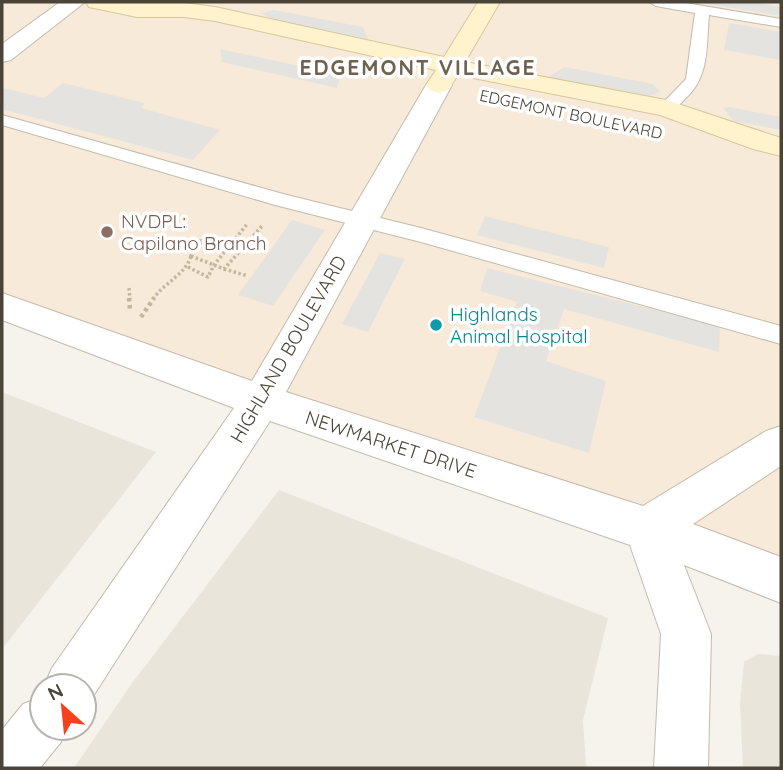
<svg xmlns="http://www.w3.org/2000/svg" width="783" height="770" viewBox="0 0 783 770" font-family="Quicksand,sans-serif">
	<rect width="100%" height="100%" fill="#f6f3ec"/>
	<path fill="#eae5da" d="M2,392l154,60 -154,197z
		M279,490l329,128 -25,102 3,48h-512l56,-82z
		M758,654l23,2v112h-38l-3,-64 4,-42z"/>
	<path fill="#f7ead8" d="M2,2h779v554l-37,23 -742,-272z"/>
	<path fill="#e5e3e0" d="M695,2h61l25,5v9z
		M274,10l89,17 5,12 -92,-18 -15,-8z
		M729,23l52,9v28l-57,-10z
		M220,49l121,26 -4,13 -115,-26z
		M565,67l88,17 7,8 -13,5 -99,-20z
		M63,83l82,20 -4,5 79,22 -27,30 -191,-51 1,-21 41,10z
		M729,107l52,10v13l-47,-9 -11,-13z
		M485,216l124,31 -5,21 -127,-33z
		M292,220l33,10 -52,76 -35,-11z
		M380,253l25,6 -37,73 -26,-8z
		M487,268l233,58 -1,26 -155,-43 -18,52 60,20 -17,72 -115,-36 43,-115 -37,-11z"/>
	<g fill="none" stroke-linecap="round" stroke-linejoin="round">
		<g stroke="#c2bbae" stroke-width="2">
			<path id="lane" d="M649,2h31l101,17v8l-72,-12c-3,33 1,62 -25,85 -6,6 -10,11 -18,13l-8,-5 28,-29 9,-66 -39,-7z
				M2,115l281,79 138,34 360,98v18l-360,-102 -146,-37 -273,-80z"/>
		</g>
		<g stroke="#c2bbae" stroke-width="2">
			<path id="street" d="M60,2h25l-74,58 -9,2v-18z
				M439,77l9,3 4,5 -166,307 357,114 123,-75 15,-5v40l-88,58 88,33v46l-97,-38 27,69 -3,134h-54l7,-134 -31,-89 -360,-124 -182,283 -4,2v-20h-40l8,-18 182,-260 -232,-88v-27l250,88 174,-296 4,-5z
				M42,697v31h24l-5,14 -21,26h-38v-38l21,-26z"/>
		</g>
		<g stroke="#d6c79b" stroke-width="2">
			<path id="secondary" d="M86,2l98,1 31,4 229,50 34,-55h22l-35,60 201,38 115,38v18l-28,-7 -93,-34 -202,-40 -10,15 -9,3 -9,-3 -4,-5 10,-15 -221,-49 -31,-4h-47l-48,-10z"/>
		</g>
		<path stroke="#c4b79f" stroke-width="3.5" stroke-dasharray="2.5 2.5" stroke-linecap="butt" d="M189,240l13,1 -11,15z
			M191,256l33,13 38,-43
			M188,267l20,10 6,-12 34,-42
			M224,269l24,7
			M129,288l1,11
			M153,299c11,-16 33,-25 38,-43"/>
		<path stroke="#c4b79f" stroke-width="4.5" stroke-dasharray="3.5 3.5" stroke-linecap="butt" d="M129,298l1,12
			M141,317l13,-19"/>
		<use href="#lane" fill="#fff" fill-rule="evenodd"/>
		<use href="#street" fill="#fff" fill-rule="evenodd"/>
		<use href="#secondary" fill="#fff3cd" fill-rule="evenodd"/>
	</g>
	<circle fill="#8d6e63" stroke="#fff" stroke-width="2.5" cx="107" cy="232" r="7"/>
	<circle fill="#0f9aa8" stroke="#fff" stroke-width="2.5" cx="436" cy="325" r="7"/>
	<g text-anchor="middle" stroke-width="7" stroke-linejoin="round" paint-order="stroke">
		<g font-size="16" fill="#4b4439" stroke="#fff">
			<text transform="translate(571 114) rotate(12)" y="6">EDGEMONT BOULEVARD</text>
		</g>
		<g font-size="19" fill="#785e54" stroke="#fff" text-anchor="start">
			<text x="121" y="228">NVDPL:<tspan x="121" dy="22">Capilano Branch</tspan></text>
		</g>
		<g font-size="19" fill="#0d838f" stroke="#fff" text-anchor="start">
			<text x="450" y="321">Highlands<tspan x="450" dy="22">Animal Hospital</tspan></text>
		</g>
		<g font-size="19" fill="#4b4439" stroke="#fff">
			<text transform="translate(288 349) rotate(-60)" y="7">HIGHLAND BOULEVARD</text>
			<text transform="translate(391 444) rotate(18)" y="7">NEWMARKET DRIVE</text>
		</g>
		<g font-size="21" font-weight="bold" letter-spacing="2" fill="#6e6250" stroke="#fff">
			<text x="418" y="75">EDGEMONT VILLAGE</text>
		</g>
	</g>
	<rect width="783" height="770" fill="none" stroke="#4b4439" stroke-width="7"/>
	<g transform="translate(63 707) rotate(333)"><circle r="33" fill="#ffffff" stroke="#b7b4b0" stroke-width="2"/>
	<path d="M0-5L12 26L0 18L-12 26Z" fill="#fc3f1d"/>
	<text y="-10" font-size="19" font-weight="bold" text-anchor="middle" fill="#4b4439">N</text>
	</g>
</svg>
